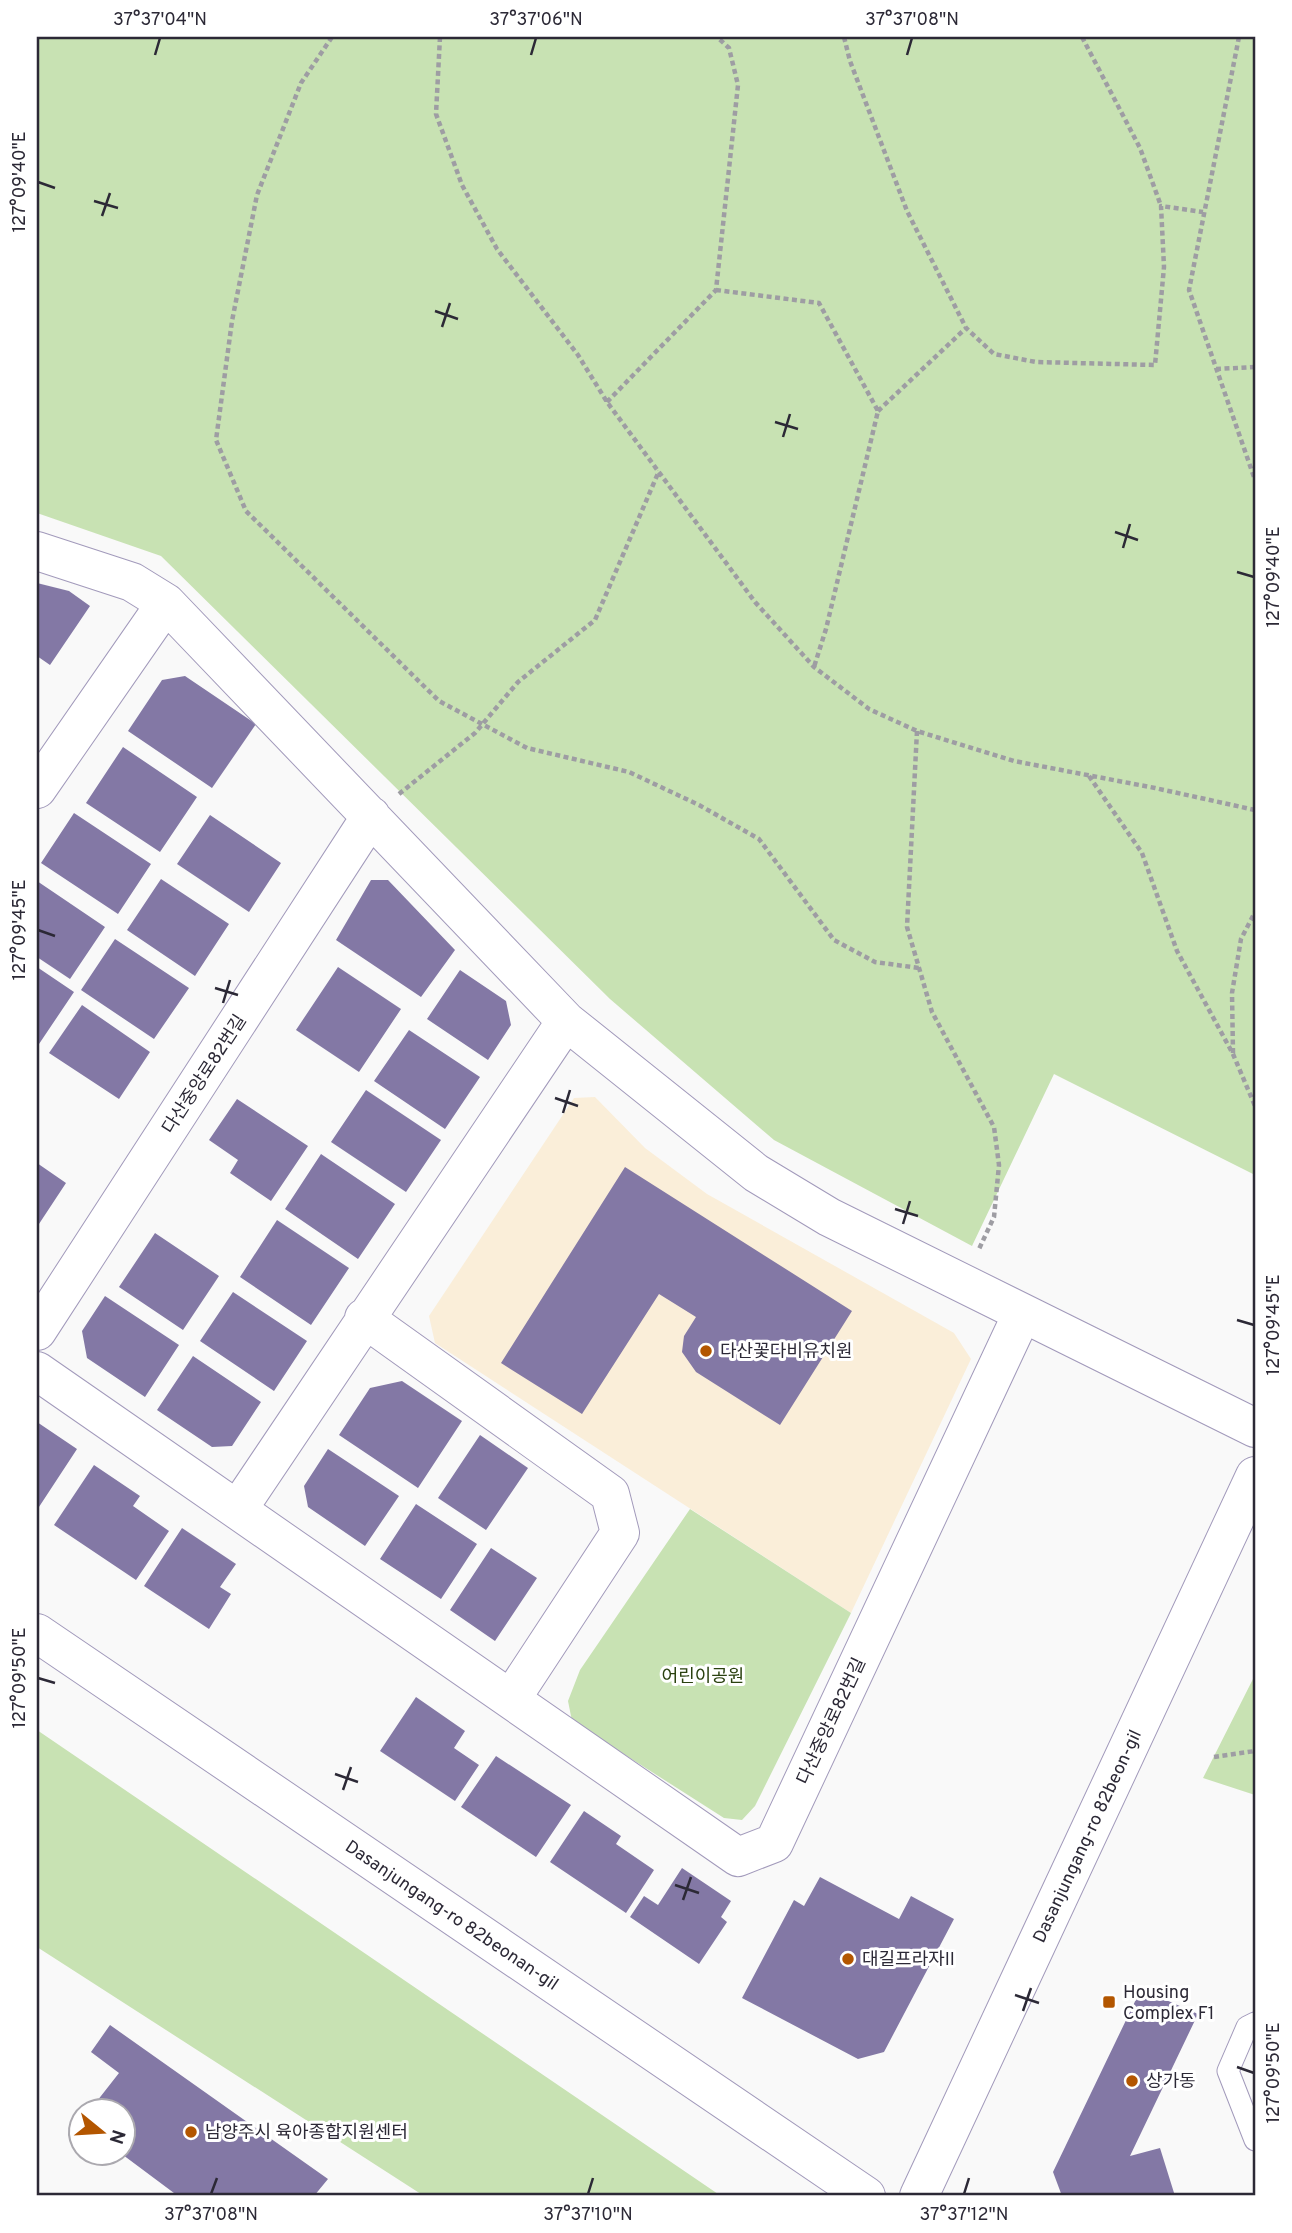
<svg xmlns="http://www.w3.org/2000/svg" width="1292" height="2233" viewBox="0 0 1292 2233" font-family="Overpass,'Noto Sans KR',sans-serif">
	<rect width="100%" height="100%" fill="#f9f9f9"/>
	<path fill="#faeed9" d="M595,1097l50,51 62,46 247,139 17,26 -120,254 -416,-270 -6,-27 145,-218z"/>
	<path fill="#c8e2b3" d="M37,37h1218v1138l-201,-101 -82,172 -198,-106 -164,-141 -449,-443 -124,-43z
		M690,1509l161,104 -96,193 -13,14 -18,-2 -152,-97 -4,-20 12,-31z
		M1255,1675v120l-52,-17z
		M37,1730l684,466h-297l-387,-249z"/>
	<path fill="#8378a5" d="M37,583l32,8 21,15 -40,59 -13,-9z
		M185,676l71,48 -44,64 -84,-57 34,-51z
		M123,747l74,50 -37,55 -74,-49z
		M74,813l77,51 -33,50 -77,-51z
		M210,815l71,48 -32,49 -72,-48z
		M161,879l68,45 -34,52 -68,-46z
		M371,880h17l67,70 -34,47 -85,-57z
		M37,881l68,46 -35,52 -33,-22z
		M115,939l74,49 -35,51 -73,-49z
		M37,967l37,25 -37,55z
		M338,967l63,42 -42,63 -63,-42z
		M460,970l46,31 5,24 -23,35 -61,-41z
		M82,1005l68,47 -31,47 -70,-46z
		M409,1030l71,47 -35,52 -71,-48z
		M366,1090l75,50 -35,52 -75,-50z
		M237,1099l71,47 -37,55 -41,-28 8,-13 -29,-20z
		M321,1154l74,50 -37,55 -73,-50z
		M37,1163l29,20 -29,44z
		M625,1167l227,144 -72,114 -84,-53 -14,-20 2,-16 12,-19 -37,-23 -77,120 -81,-51z
		M277,1220l72,48 -38,57 -71,-48z
		M155,1233l64,43 -36,54 -64,-43z
		M233,1292l74,49 -33,50 -74,-50z
		M105,1296l74,49 -34,52 -58,-39 -5,-27z
		M193,1356l68,46 -29,44 -20,1 -55,-37z
		M402,1381l60,40 -44,67 -79,-53 31,-47z
		M37,1422l40,27 -40,61z
		M480,1435l48,33 -42,62 -48,-32z
		M328,1449l71,47 -34,50 -57,-39 -4,-21z
		M94,1465l46,31 -7,10 36,25 -33,49 -82,-55z
		M416,1504l61,40 -36,55 -61,-40z
		M182,1528l54,36 -16,23 11,7 -22,35 -65,-43z
		M491,1548l46,30 -42,63 -45,-31z
		M416,1697l49,34 -11,17 25,17 -24,36 -75,-50z
		M496,1756l75,49 -35,52 -75,-50z
		M584,1811l37,25 -5,8 38,26 -28,43 -76,-51z
		M682,1868l49,33 -10,16 6,5 -28,42 -69,-47 14,-21 14,9z
		M820,1877l79,42 12,-23 43,23 -70,133 -26,7 -116,-61 52,-98 10,6z
		M1141,1989l57,25 -68,142 30,-8 15,48h-113l-9,-24z
		M110,2025l218,154 -14,17h-136l-59,-44h3v-42h-32l29,-37 -28,-21z"/>
	<g fill="none" stroke-linecap="round" stroke-linejoin="round">
		<g stroke="#a29abb" stroke-width="23">
			<path id="service" d="M1255,2023l-8,4 -19,44 27,69"/>
		</g>
		<g stroke="#a29abb" stroke-width="40">
			<path id="minor" d="M37,551l95,31 34,21
				M37,789l129,-186 400,418 190,152 73,44 426,211
				M364,1318l246,176 10,39 -109,166
				M37,1331l334,-515
				M37,1371l701,486 36,-14 248,-529
				M238,1509l328,-488"/>
		</g>
		<g stroke="#a29abb" stroke-width="40">
			<path id="tertiary" d="M37,1633l829,563
				M919,2196l336,-720"/>
		</g>
		<path stroke="#9e9da3" stroke-width="4.5" stroke-dasharray="5 3.5" stroke-linecap="butt" d="M332,37l-31,46 -44,112 -25,126 -16,119 30,71 193,190 88,47 102,24 70,33 60,34 75,101 41,22 44,6
			M440,37l-4,77 26,71 35,64 81,106 29,47 148,200 59,65 55,42 48,22 97,30 141,27 100,22
			M844,37l6,24 57,150 59,117 28,26 42,8 119,3 9,-98 -3,-61 42,6
			M1082,37l58,111 21,58
			M1239,37l-50,253 66,190
			M716,290l103,13 59,108 -52,218 -12,38
			M1216,369l39,-2
			M607,402l109,-112 22,-205 -9,-37 -12,-11
			M878,411l88,-83
			M917,731l-10,196 25,85 62,115 5,38 -5,52 -15,32
			M1089,776l53,77 35,98 56,103 22,52
			M399,794l76,-61 43,-51 77,-62 64,-149
			M1233,1053l-1,-60 9,-54 14,-27
			M1214,1757l41,-6"/>
		<use href="#service" stroke="#fff" stroke-width="21"/>
		<use href="#minor" stroke="#fff" stroke-width="38"/>
		<use href="#tertiary" stroke="#fff" stroke-width="38"/>
	</g>
	<path fill="none" stroke="#2c2936" stroke-width="2.5" d="M155,55l5,-17M531,55l5,-17M907,55l5,-17M38,182l17,6M94,201l24,7M102,216l8,-23M435,311l23,8M442,327l8,-24M775,422l23,7M783,437l7,-23M1115,532l23,8M1123,548l7,-24M1237,572l17,5M38,930l17,6M215,988l23,7M223,1003l7,-23M555,1098l23,8M563,1113l7,-23M895,1209l23,7M903,1224l7,-23M1237,1320l17,5M38,1678l17,5M335,1774l23,8M343,1790l8,-23M675,1885l24,8M683,1900l8,-23M1015,1995l24,8M1023,2011l8,-23M1237,2067l17,6M211,2194l6,-16M588,2194l5,-16M964,2194l5,-16"/>
	<g fill="#b35600" stroke="#fff" stroke-width="2.5">
		<circle cx="706" cy="1351" r="7"/>
		<circle cx="848" cy="1959" r="7"/>
		<rect x="1102" y="1995" width="14" height="14" rx="3.5"/>
		<circle cx="1132" cy="2081" r="7"/>
		<circle cx="191" cy="2132" r="7"/>
	</g>
	<g text-anchor="middle" stroke-width="6" stroke-linejoin="round" paint-order="stroke">
		<g font-size="18" fill="#2c2936" stroke="#fff">
			<text transform="translate(204 1074) rotate(-57)" y="6">다산중앙로82번길</text>
			<text transform="translate(831 1721) rotate(-65)" y="6">다산중앙로82번길</text>
			<text transform="translate(1087 1836) rotate(-65)" y="6">Dasanjungang-ro 82beon-gil</text>
			<text transform="translate(452 1915) rotate(34)" y="6">Dasanjungang-ro 82beonan-gil</text>
		</g>
		<g font-size="18" fill="#2c2936" stroke="#fff" text-anchor="start">
			<text x="720" y="1357">다산꽃다비유치원</text>
			<text x="862" y="1965">대길프라자II</text>
			<text x="1123" y="1998">Housing<tspan x="1123" dy="21">Complex F1</tspan></text>
			<text x="1146" y="2087">상가동</text>
			<text x="205" y="2138">남양주시 육아종합지원센터</text>
		</g>
		<g font-size="18" fill="#2a410f" stroke="#fff">
			<text x="703" y="1682">어린이공원</text>
		</g>
	</g>
	<rect width="1292" height="2233" fill="none" stroke="#ffffff" stroke-width="77"/>
	<g transform="translate(102 2132) rotate(108)"><circle r="33" fill="#ffffff" stroke="#aba9af" stroke-width="2"/>
	<path d="M0-5L12 26L0 18L-12 26Z" fill="#b35600"/>
	<text y="-10" font-size="19" font-weight="bold" text-anchor="middle" fill="#2c2936">N</text>
	</g>
	<rect x="38" y="38" width="1216" height="2156" fill="none" stroke="#2c2936" stroke-width="2.5"/>
	<g font-size="18" text-anchor="middle" fill="#2c2936">
		<text x="160" y="25">37°37'04"N</text>
		<text x="536" y="25">37°37'06"N</text>
		<text x="912" y="25">37°37'08"N</text>
		<text transform="translate(19 182) rotate(-90)" y="6">127°09'40"E</text>
		<text transform="translate(1273 577) rotate(-90)" y="6">127°09'40"E</text>
		<text transform="translate(19 930) rotate(-90)" y="6">127°09'45"E</text>
		<text transform="translate(1273 1325) rotate(-90)" y="6">127°09'45"E</text>
		<text transform="translate(19 1678) rotate(-90)" y="6">127°09'50"E</text>
		<text transform="translate(1273 2073) rotate(-90)" y="6">127°09'50"E</text>
		<text x="211" y="2220">37°37'08"N</text>
		<text x="588" y="2220">37°37'10"N</text>
		<text x="964" y="2220">37°37'12"N</text>
	</g>
</svg>
